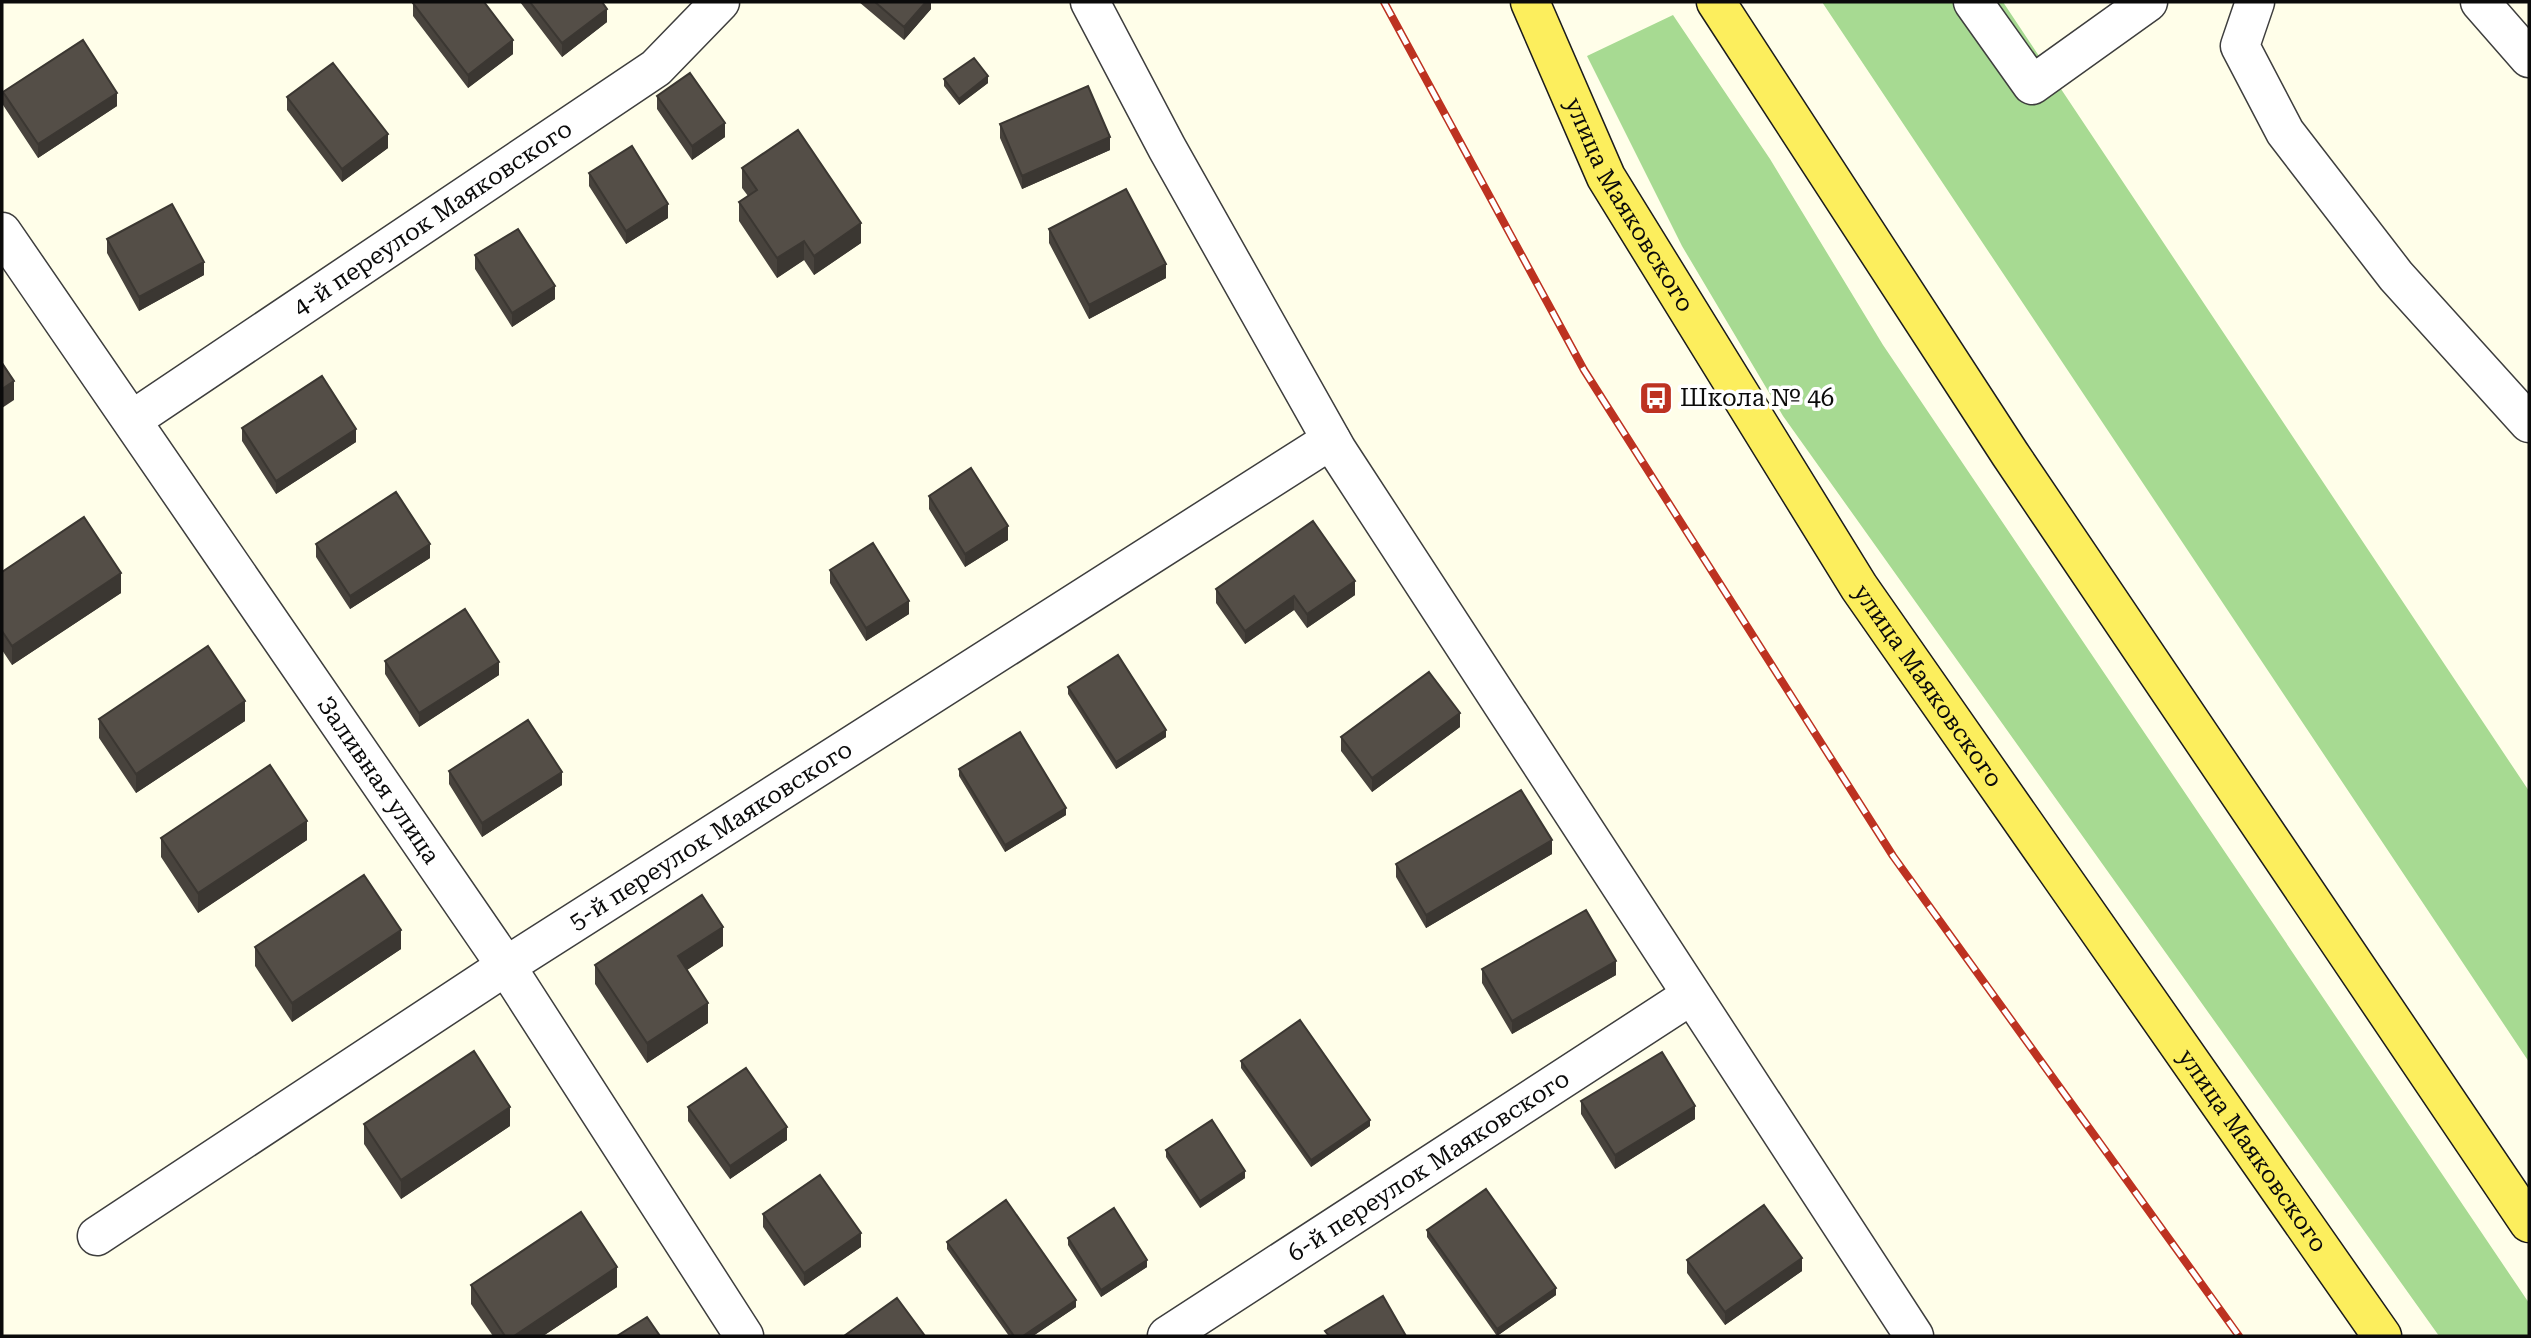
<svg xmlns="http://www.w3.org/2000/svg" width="2531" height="1338" viewBox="0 0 2531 1338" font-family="'Roboto Serif',serif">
	<rect width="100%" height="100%" fill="#fffee9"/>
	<path fill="#a7da92" d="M1822,2h181l526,789v271z
		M1673,15l97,144 113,186 646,958v33h-90l-656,-920 -101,-170 -95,-190z"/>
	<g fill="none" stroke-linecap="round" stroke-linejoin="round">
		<g stroke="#3e3e3e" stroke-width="41">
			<g id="minor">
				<path d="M1090,2l77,146 170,302 577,886"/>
				<path d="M1973,2l59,83 116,-83"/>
				<path d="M2255,2l-15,44 45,86 111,144 133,147"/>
				<path d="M2480,2l49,56"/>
				<path id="s1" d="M2,232l504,734 238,370"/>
				<path id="s2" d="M132,420l524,-352 64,-66"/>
				<path id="s3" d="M97,1236l409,-270 825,-526"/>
				<path id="s4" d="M1167,1336l523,-340"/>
			</g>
		</g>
		<g stroke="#1c1c1c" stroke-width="41">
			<g id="major">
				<path id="s5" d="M1530,2l76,175 253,410 523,749"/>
				<path d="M1716,2l294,452 519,769"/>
			</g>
		</g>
		<use href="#minor" stroke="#fff" stroke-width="38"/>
		<use href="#major" stroke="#fcee5d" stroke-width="38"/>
		<g stroke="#bd3221" stroke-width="8">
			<path id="rail" d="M1384,2l200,368 309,486 346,480"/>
		</g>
		<use href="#rail" stroke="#fff" stroke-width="5" stroke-dasharray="16" stroke-linecap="butt"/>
	</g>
	<path fill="#48433d" d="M520,2h82l5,20 -45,35z
		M859,2h72v7l-27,31z
		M413,3l100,51 -45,34 -55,-72z
		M944,79l44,4 -29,22 -15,-19z
		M3,92l114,14 -79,52 -35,-53z
		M657,96l68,41 -33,23 -35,-51z
		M287,97l101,51 -46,34 -55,-72z
		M1000,124l110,26 -88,39 -22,-51z
		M742,168l119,75 -47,32 -10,-15 -27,18 -38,-57v-19l9,-6 -6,-8z
		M589,173l79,45 -42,26 -37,-58z
		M1049,229l117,49 -77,41 -40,-76z
		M107,239l97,36 -65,36 -32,-58z
		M475,255l80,44 -43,28 -37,-58z
		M242,428l114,14 -80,52 -34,-53z
		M929,496l79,44 -43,27 -36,-58z
		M316,544l114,14 -80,51 -34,-52z
		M830,570l79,44 -43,27 -36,-58z
		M2,572l119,21 -109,72 -10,-15z
		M1216,589l139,6 -48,33 -13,-18 -49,34 -29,-41z
		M385,661l114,14 -80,52 -34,-53z
		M1068,687l98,50 -50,32 -48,-75z
		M99,719l146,2 -109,72 -37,-55z
		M1460,727l-88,65 -31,-41v-14z
		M959,769l107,46 -61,37 -46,-76z
		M449,771l113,14 -80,52 -33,-53z
		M161,838l146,2 -109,73 -37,-56z
		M1552,854l-126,74 -30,-51v-13z
		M723,946l-36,24 21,53 -61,40 -52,-79v-19z
		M255,947l146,2 -109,73 -37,-56z
		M1482,969l134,6 -104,59 -30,-51z
		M1241,1061l129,65 -59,41 -70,-99z
		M1581,1101l114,18 -80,50 -34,-55z
		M688,1107l99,33 -57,39 -42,-58z
		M364,1124l146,2 -109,73 -37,-55z
		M1166,1150l79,28 -45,30 -34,-51z
		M763,1214l98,33 -57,39 -41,-59z
		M1427,1230l129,65 -59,41 -70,-99z
		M1068,1238l79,29 -46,30 -33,-52z
		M947,1242l129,65 -43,29h-24l-62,-87z
		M1687,1260l115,11 -77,54 -38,-52z
		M471,1285l146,2 -74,49h-50l-22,-32z"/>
	<path fill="#3b3732" d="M926,2h5v7l-27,31v-13z
		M607,9v13l-45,35v-14z
		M513,40v14l-45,34v-13z
		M988,76v7l-29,22v-6z
		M117,93v13l-79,52v-14z
		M725,123v14l-33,23v-14z
		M388,134v14l-46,34v-13z
		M1110,137v13l-88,39v-13z
		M668,204v14l-42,26v-13z
		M861,223v20l-47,32v-19z
		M804,241v19l-27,18v-20z
		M204,262v13l-65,36v-14z
		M1166,264v14l-77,41v-14z
		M555,286v13l-43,28v-14z
		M14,381v19l-12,8v-19z
		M356,429v13l-80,52v-13z
		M1008,526v14l-43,27v-13z
		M430,544v14l-80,51v-13z
		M121,573v20l-109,72v-19z
		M1355,581v14l-48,33v-14z
		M1294,596v14l-49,34v-13z
		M909,601v13l-43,27v-13z
		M499,662v13l-80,52v-14z
		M245,701v20l-109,72v-19z
		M1460,713v14l-88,65v-14z
		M1166,730v7l-50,32v-7z
		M562,772v13l-80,52v-14z
		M1066,808v7l-61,37v-7z
		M307,821v19l-109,73v-20z
		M1552,840v14l-126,74v-13z
		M723,927v19l-45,30v-20z
		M401,930v19l-109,73v-19z
		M1616,961v14l-104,59v-13z
		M708,1003v20l-61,40v-20z
		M1695,1106v13l-80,50v-14z
		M510,1107v19l-109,73v-19z
		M1370,1120v6l-59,41v-7z
		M787,1127v13l-57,39v-13z
		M1245,1171v7l-45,30v-7z
		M861,1233v14l-57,39v-13z
		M1802,1258v13l-77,54v-13z
		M1147,1260v7l-46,30v-7z
		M617,1267v20l-74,49h-29z
		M1556,1288v7l-59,41v-7z
		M1076,1300v7l-43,29h-10z"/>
	<path fill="#544e47" stroke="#3b3732" stroke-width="2" d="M414,2h70l29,38 -45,35 -55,-72z
		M530,2h72l5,7 -45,34z
		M875,2h51l-22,25z
		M83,40l34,53 -79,51 -35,-52z
		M974,58l14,18 -29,23 -15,-20z
		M333,63l55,71 -46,35 -55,-72z
		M690,73l35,50 -33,23 -35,-50z
		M1088,86l22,51 -88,39 -22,-52z
		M798,130l63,93 -47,33 -10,-15 -27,17 -38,-56 18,-12 -15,-22z
		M632,146l36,58 -42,27 -37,-58z
		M1126,189l40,75 -77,41 -40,-76z
		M172,204l32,58 -65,35 -32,-58z
		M518,229l37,57 -43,27 -37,-58z
		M2,363l12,18 -12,8z
		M322,376l34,53 -80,52 -34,-53z
		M971,468l37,58 -43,28 -36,-58z
		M396,492l34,52 -80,52 -34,-52z
		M84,517l37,56 -109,73 -10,-15v-59z
		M1313,521l42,60 -48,33 -13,-18 -49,35 -29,-42z
		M873,543l36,58 -43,27 -36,-58z
		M465,609l34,53 -80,51 -34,-52z
		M208,646l37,55 -109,73 -37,-55z
		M1118,655l48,75 -50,32 -48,-75z
		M1429,672l31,41 -88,65 -31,-41z
		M528,720l34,52 -80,51 -33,-52z
		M1020,732l46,76 -61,37 -46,-76z
		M270,765l37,56 -109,72 -37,-55z
		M1521,790l31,50 -126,75 -30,-51z
		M364,875l37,55 -109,73 -37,-56z
		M702,895l21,32 -45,29 30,47 -61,40 -52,-78z
		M1586,910l30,51 -104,60 -30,-52z
		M1300,1020l70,100 -59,40 -70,-99z
		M474,1051l36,56 -109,73 -37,-56z
		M1662,1052l33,54 -80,49 -34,-54z
		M746,1068l41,59 -57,39 -42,-59z
		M1212,1120l33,51 -45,30 -34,-51z
		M820,1175l41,58 -57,40 -41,-59z
		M1486,1189l70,99 -59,41 -70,-99z
		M1006,1200l70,100 -53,36h-9l-67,-94z
		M1764,1205l38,53 -77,54 -38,-52z
		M1114,1208l33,52 -46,30 -33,-52z
		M581,1212l36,55 -103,69h-9l-34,-51z
		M1383,1296l23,40h-77l-4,-5z
		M897,1298l28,38h-81z
		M647,1317l13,19h-43z"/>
	<defs>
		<g id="bus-square" transform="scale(1.75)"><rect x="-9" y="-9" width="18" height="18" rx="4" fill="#bd3221" stroke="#fff"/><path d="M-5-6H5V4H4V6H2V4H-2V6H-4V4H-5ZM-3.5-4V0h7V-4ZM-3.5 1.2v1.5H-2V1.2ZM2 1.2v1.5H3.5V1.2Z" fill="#fff"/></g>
	</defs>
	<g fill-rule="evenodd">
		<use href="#bus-square" x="1656" y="398"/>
	</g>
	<g text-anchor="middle" stroke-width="7" stroke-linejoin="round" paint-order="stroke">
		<g font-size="24" fill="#0b0b0b" stroke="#fff">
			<text dy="8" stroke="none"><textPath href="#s5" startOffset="226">улица Маяковского</textPath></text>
			<text dy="8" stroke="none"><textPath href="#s2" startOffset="362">4-й переулок Маяковского</textPath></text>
			<text dy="8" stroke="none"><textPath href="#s5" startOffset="793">улица Маяковского</textPath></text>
			<text dy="8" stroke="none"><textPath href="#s1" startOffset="665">Заливная улица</textPath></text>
			<text dy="8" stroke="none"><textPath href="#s3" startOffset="733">5-й переулок Маяковского</textPath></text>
			<text dy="8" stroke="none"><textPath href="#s5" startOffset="1360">улица Маяковского</textPath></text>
			<text dy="8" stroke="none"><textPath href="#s4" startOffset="312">6-й переулок Маяковского</textPath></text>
		</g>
		<g font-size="24" fill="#0b0b0b" stroke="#fff" text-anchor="start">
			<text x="1680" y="406">Школа № 46</text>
		</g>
	</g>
	<rect width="2531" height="1338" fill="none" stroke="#0b0b0b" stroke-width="7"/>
</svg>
